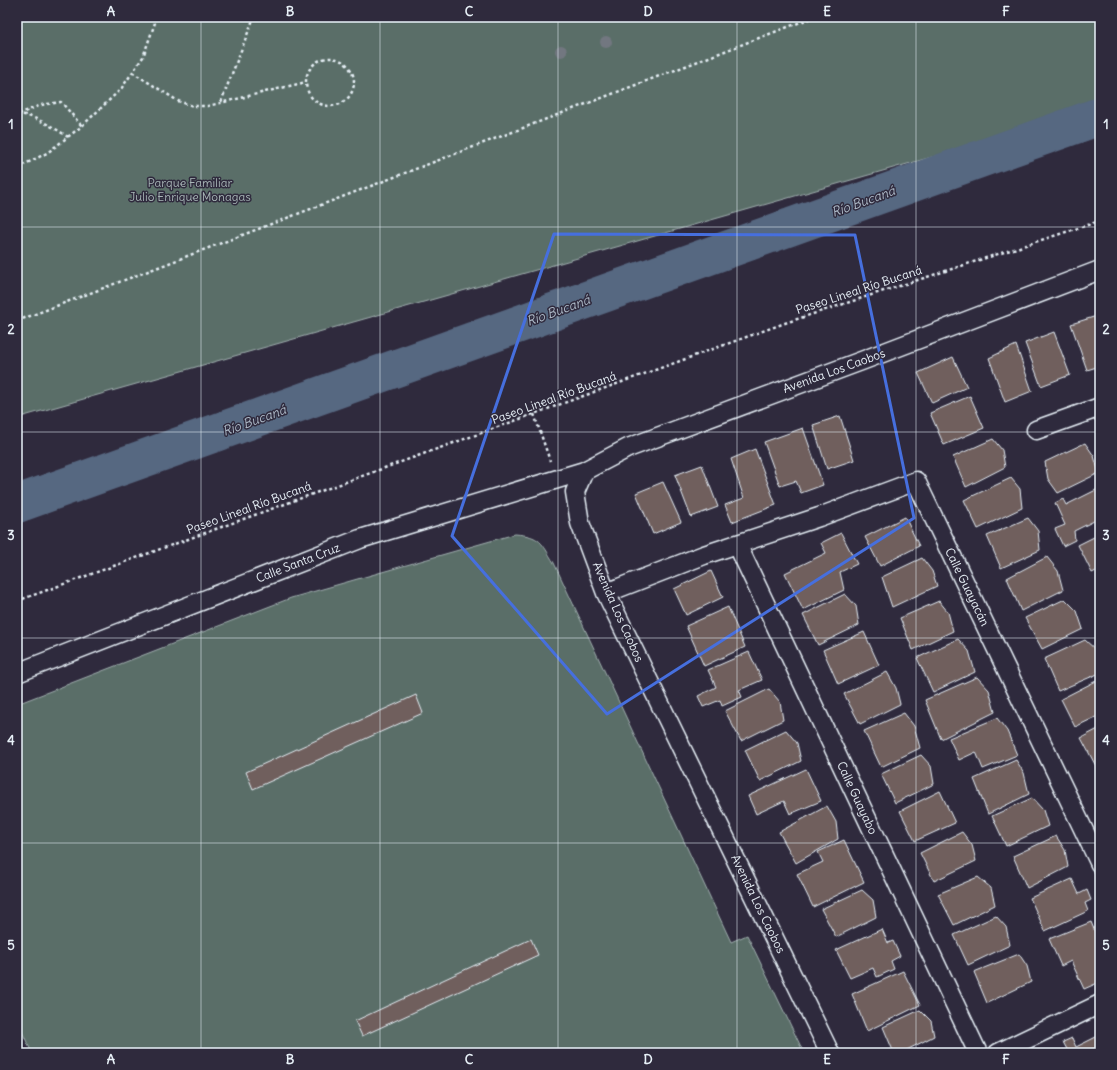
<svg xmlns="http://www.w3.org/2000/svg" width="1117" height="1070" viewBox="0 0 1117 1070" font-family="Delius,sans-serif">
	<rect width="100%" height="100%" fill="#2f2a3d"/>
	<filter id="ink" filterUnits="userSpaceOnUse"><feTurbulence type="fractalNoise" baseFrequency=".025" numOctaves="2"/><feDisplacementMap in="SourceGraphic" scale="8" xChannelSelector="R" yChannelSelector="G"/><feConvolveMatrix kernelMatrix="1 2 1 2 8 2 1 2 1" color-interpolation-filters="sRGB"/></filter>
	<g filter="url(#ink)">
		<path fill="#5a6e67" stroke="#a1b0b0" d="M17,17h1083v92l-1083,309z
			M515,534c26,2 26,8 39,29l177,379 16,-7 57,118h-772l-15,-32v-317l274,-106z"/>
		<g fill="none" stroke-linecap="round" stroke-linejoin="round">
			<path stroke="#566781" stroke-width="38" d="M17,504l1083,-388"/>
		</g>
		<path fill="#6f5e5d" stroke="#e8f1f8" d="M1100,315v51l-13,4 -16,-46z
			M1054,332l16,43 -29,11 -16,-43z
			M1016,345l16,46 -27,11 -16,-44z
			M953,357l14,30 -35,16 -14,-30z
			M970,396l14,32 -40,17 -14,-32z
			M840,416l14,44 -27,9 -14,-44z
			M803,428l20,57 -22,8 -5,-12 -16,5 -16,-44z
			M993,439l9,11 3,17 -39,20 -13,-30z
			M1085,443l9,13 5,17 -41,20 -10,-14 -3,-17z
			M755,449l21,56 -44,17 -7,-17 19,-7 -13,-39z
			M702,465l16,42 -27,10 -16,-42z
			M1011,478l9,11 2,19 -44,21 -14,-29z
			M663,482l18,40 -28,12 -17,-41z
			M1100,488v30l-26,13 1,9 -12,6 -8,-17 10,-4 -10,-22 8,-4 3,6z
			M905,517l14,29 -39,20 -15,-29z
			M1028,518l10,13 2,19 -39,18 -14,-32z
			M841,533l16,31 -17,8 4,18 -41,20 -18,-37 41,-20 -5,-10z
			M1100,534v35l-8,4 -14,-28z
			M1047,557l11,14 5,19 -42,21 -14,-33z
			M922,558l10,13 5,15 -45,21 -10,-30z
			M711,571l12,26 -37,18 -12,-26z
			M845,594l11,12 3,19 -41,20 -15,-30z
			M1065,599l12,12 6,18 -41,20 -17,-31z
			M939,601l9,11 5,19 -40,19 -13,-32z
			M728,607l17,40 -41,19 -18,-40z
			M864,632l15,33 -41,19 -15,-34z
			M958,639l11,12 6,21 -42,20 -16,-34z
			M1085,640l11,10 4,23 -42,18 -14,-32z
			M749,652l13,28 -23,10 3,7 -20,9 -2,-6 -17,7 -5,-11 18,-9 -8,-17z
			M887,672l9,16 4,16 -40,20 -16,-30z
			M977,677l12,13 6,22 -54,27 -16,-39z
			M1100,679v36l-25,12 -14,-28z
			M769,689l11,13 3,18 -42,21 -16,-30z
			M416,695l7,18 -170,76 -7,-17z
			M904,713l10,13 6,22 -39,19 -17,-36z
			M997,718l10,13 10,24 -34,14 -7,-17 -17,8 -10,-22z
			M1100,728v38l-3,2 -16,-30z
			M786,730l11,13 4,18 -41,20 -15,-31z
			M921,755l10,11 3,18 -39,19 -14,-29z
			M1016,760l8,13 5,21 -41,20 -14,-35z
			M806,769l15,32 -31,13 -6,-13 -28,13 -8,-18z
			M940,791l15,32 -40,18 -15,-30z
			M1032,798l11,12 5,16 -42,20 -14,-30z
			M827,806l9,16 2,17 -42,24 -17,-31z
			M962,832l10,13 4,16 -42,20 -14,-28z
			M1056,836l9,14 3,17 -41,21 -14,-32z
			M844,840l20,42 -51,25 -16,-33 26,-12 -5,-10z
			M978,877l13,11 4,17 -41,20 -16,-31z
			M1072,879l7,15 8,-4 4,10 -6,3 3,8 -43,20 -15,-33z
			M862,890l11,10 3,17 -40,20 -15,-28z
			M996,916l10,11 4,18 -42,20 -14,-30z
			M1091,922l9,22v38l-16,7 -13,-28 -10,5 -12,-27z
			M882,929l6,14 5,-2 7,15 -9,5 3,8 -17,8 -4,-9 -23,10 -14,-28z
			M531,939l7,16 -176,81 -7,-15z
			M1019,954l8,12 4,16 -44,21 -13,-31z
			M903,971l17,34 -53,26 -15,-37z
			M920,1010l11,11 3,15 -33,17h-7l-11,-26z
			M1100,1035v18h-31l-6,-11 9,-4 4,9z"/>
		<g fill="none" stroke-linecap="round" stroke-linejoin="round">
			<g stroke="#e8f1f8" stroke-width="21">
				<path id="street" d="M1036,430l64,-23
					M737,544l241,509
					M606,593l98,-38 115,-38 97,-36 184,383
					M17,673l343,-134 224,-68
					M830,1053l-224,-460 -26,-70 -5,-31 9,-21 44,-23 236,-88 236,-90
					M998,1053l102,-49"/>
			</g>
			<path stroke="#e8f1f8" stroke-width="2.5" stroke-dasharray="3 3" stroke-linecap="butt" d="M306 82a24 24 0 1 1 48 0a24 24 0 1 1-48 0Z
				M132,72l46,29 15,5h15l98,-24
				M221,102l33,-85
				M17,113c19,4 35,13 51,24
				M19,114l22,-9 20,-3 21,24
				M17,168l30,-15 35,-27 39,-37 22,-32 14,-40
				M17,321l797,-304
				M534,414l16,47
				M17,601l768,-278 315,-102"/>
			<use href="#street" stroke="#2f2a3d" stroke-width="18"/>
		</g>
		<g fill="#727780">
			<circle cx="606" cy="42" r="6"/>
			<circle cx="561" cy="51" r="6"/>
		</g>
	</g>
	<path fill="none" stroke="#466fde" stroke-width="3" stroke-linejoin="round" d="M554,234l301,1 59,283 -307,196 -155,-178z"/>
	<path fill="none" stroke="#e8f1f8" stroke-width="1" stroke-opacity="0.55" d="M201,17v1036M380,17v1036M558,17v1036M737,17v1036M916,17v1036M17,227h1083M17,432h1083M17,638h1083M17,843h1083"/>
	<g text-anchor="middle" stroke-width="3" stroke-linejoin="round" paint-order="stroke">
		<g font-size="12" fill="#a8b6b7" stroke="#2f2a3d">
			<text x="190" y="187">Parque Familiar<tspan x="190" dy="14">Julio Enrique Monagas</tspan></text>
		</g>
		<g font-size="12" fill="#e8f1f8" stroke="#2f2a3d">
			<text transform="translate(859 290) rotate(-18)" y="4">Paseo Lineal Río Bucaná</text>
			<text transform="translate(834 371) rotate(-20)" y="4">Avenida Los Caobos</text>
			<text transform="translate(554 398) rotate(-20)" y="4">Paseo Lineal Río Bucaná</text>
			<text transform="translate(249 508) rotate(-20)" y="4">Paseo Lineal Río Bucaná</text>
			<text transform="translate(298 563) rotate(-21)" y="4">Calle Santa Cruz</text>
			<text transform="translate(967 587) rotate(64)" y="4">Calle Guayacán</text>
			<text transform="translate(618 612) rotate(66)" y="4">Avenida Los Caobos</text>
			<text transform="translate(857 798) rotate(65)" y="4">Calle Guayabo</text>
			<text transform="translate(758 904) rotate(64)" y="4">Avenida Los Caobos</text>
		</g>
		<g font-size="13" font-style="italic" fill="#aebac8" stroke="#2f2a3d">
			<text transform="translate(863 201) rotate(-20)" y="5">Río Bucaná</text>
			<text transform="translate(558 310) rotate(-20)" y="5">Río Bucaná</text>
			<text transform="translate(254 420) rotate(-20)" y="5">Río Bucaná</text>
		</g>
	</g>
	<rect width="1117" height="1070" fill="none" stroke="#2f2a3d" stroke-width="44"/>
	<rect x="22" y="22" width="1073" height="1026" fill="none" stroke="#e8f1f8" stroke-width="1.5"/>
	<g font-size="13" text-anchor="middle" font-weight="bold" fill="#e8f1f8">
		<text x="111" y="16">A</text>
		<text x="290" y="16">B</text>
		<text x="469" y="16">C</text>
		<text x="648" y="16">D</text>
		<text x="827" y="16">E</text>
		<text x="1006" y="16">F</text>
		<text x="11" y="129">1</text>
		<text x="1106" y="129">1</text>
		<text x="11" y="334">2</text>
		<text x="1106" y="334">2</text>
		<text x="11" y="540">3</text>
		<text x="1106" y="540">3</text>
		<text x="11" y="745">4</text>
		<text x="1106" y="745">4</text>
		<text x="11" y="950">5</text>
		<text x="1106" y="950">5</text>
		<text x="111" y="1064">A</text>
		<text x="290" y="1064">B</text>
		<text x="469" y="1064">C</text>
		<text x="648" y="1064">D</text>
		<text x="827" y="1064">E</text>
		<text x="1006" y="1064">F</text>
	</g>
</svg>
